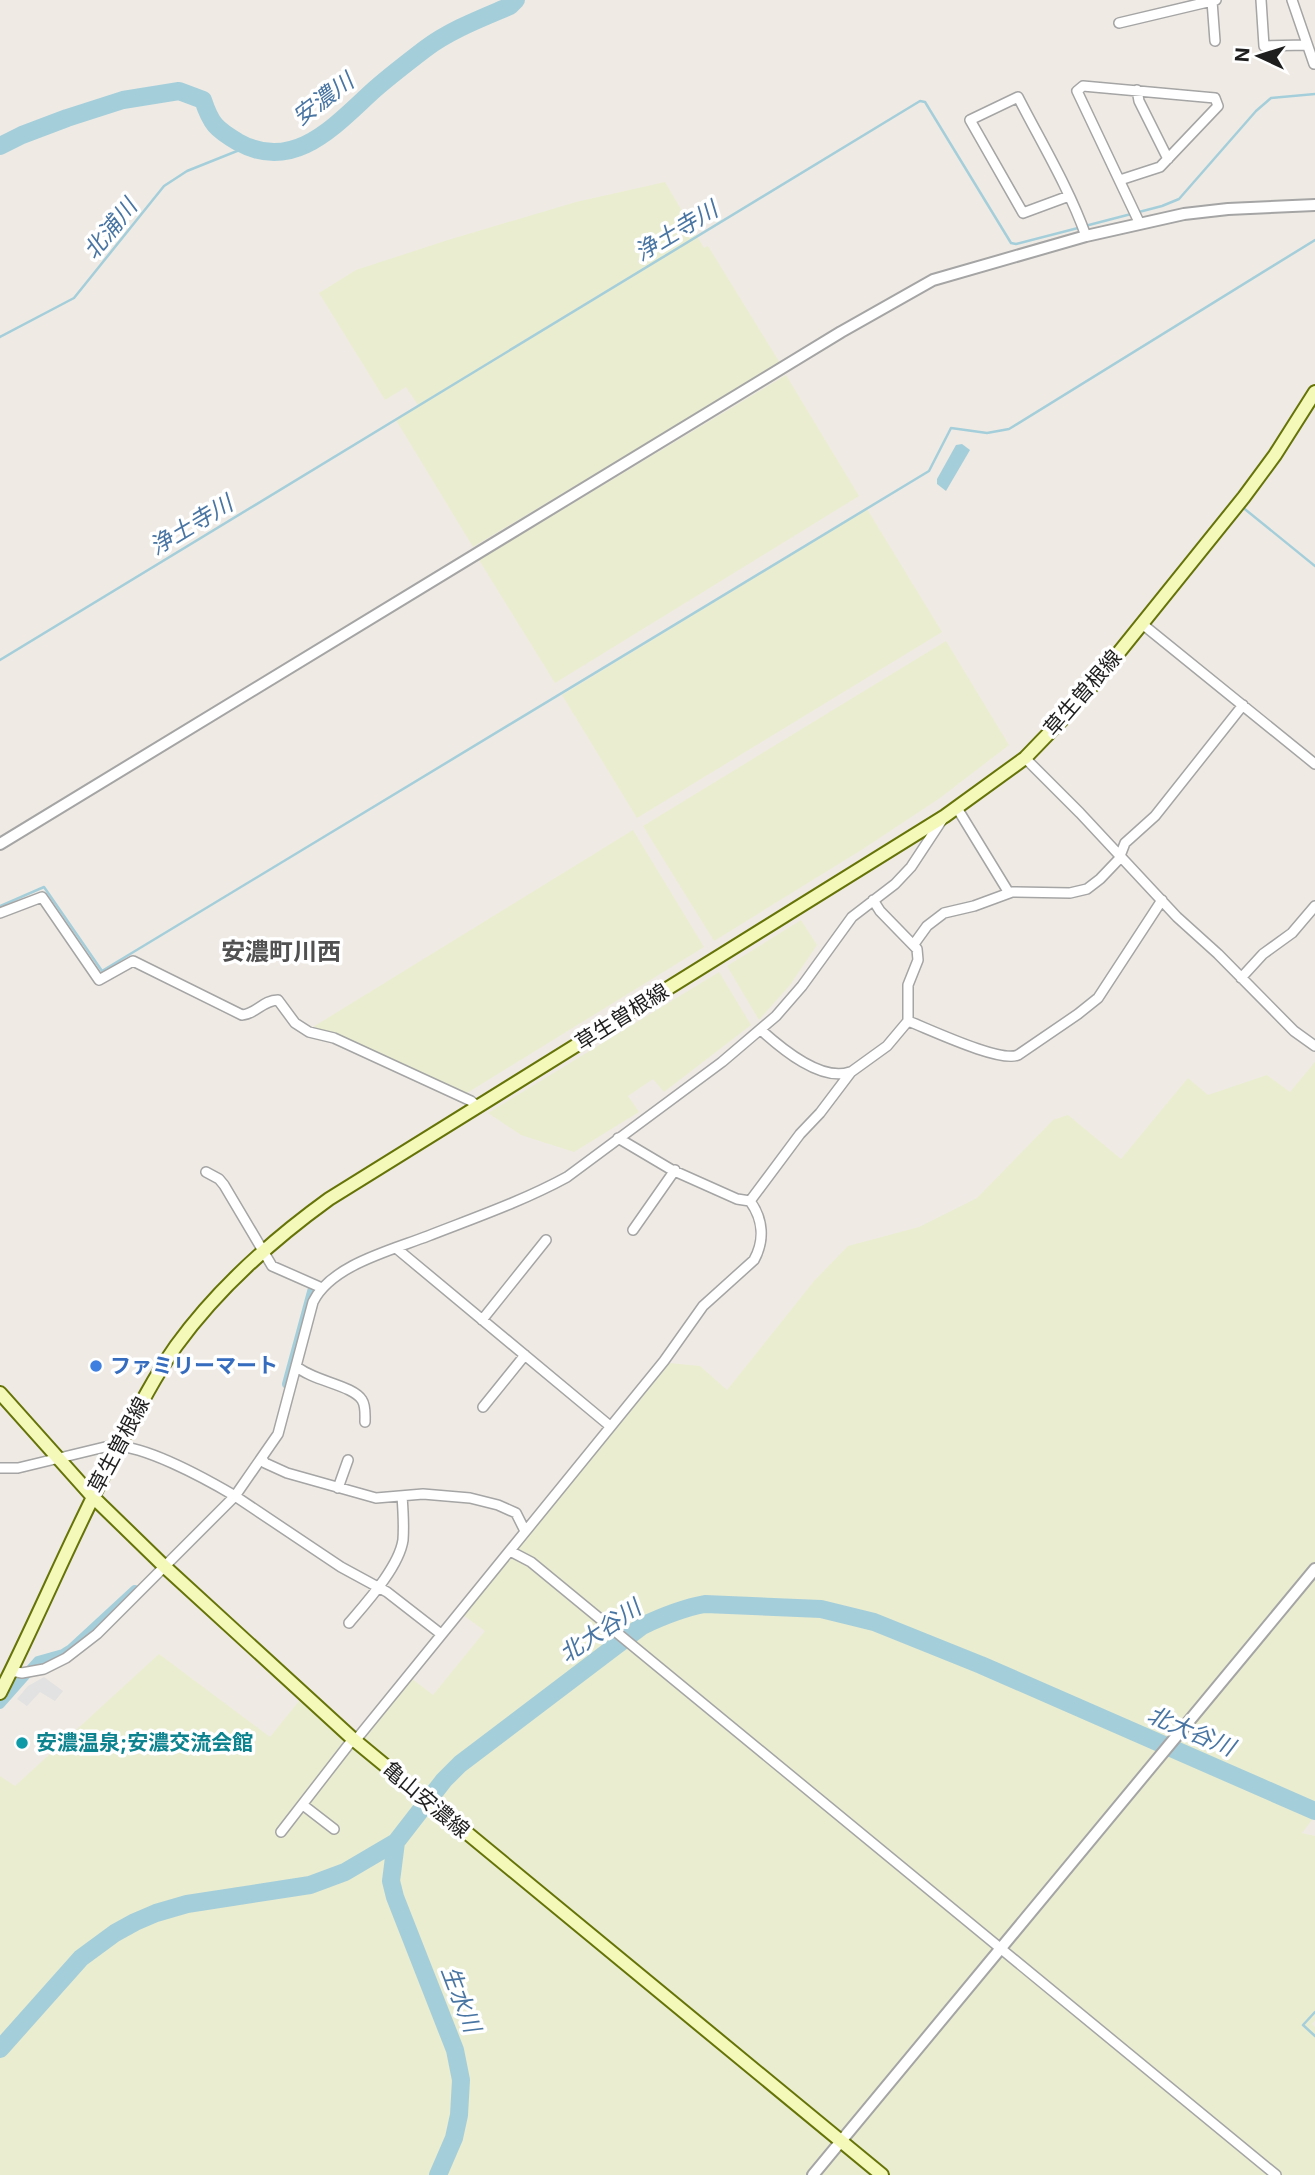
<svg xmlns="http://www.w3.org/2000/svg" width="1315" height="2175" viewBox="0 0 1315 2175" font-family="Inter,'Noto Sans JP',sans-serif">
	<rect width="100%" height="100%" fill="#efebe4"/>
	<path fill="#eaedd0" d="M665,182l39,66 4,-2 72,117 -307,184 -77,-127 22,-15 -12,-18 -21,13 -66,-107 37,-23 92,-30 128,-38z
		M786,375l73,121 -304,187 -76,-123z
		M867,509l75,123 -305,186 -75,-123z
		M946,641l63,104 -69,53 -77,51 -149,92 -71,-115z
		M633,830l71,117 -237,146 -131,-59 -23,-7z
		M801,920l16,25 -27,40 -31,35 -32,-54z
		M719,972l32,53 -87,67 -11,-13 -25,17 11,16 -65,40 -53,-17 -33,-22z
		M1315,1062v754l-13,17 13,3v184l-3,4 3,3v148h-1315v-399l15,10 144,-132 111,83 29,-36 47,39 16,-3 49,-59 22,17 52,-64 -22,-16 207,-252 30,3 27,24 87,-109 34,-35 71,-19 58,-29 76,-78 15,-5 53,44 67,-81 20,17 59,-20 23,17z"/>
	<path fill="#e2e2e2" d="M44,1677l19,14 -8,10 -15,-9 -13,14 -10,-7 11,-13z"/>
	<path fill="#a5cedb" d="M962,444l8,6 -24,41 -9,-7v-5l19,-34z"/>
	<g fill="none" stroke-linecap="round" stroke-linejoin="round">
		<path stroke="#a5cedb" stroke-width="2.5" d="M1085,226l77,-20 17,-7 77,-88 15,-13 44,-4
			M0,337l74,-39 90,-112 23,-15 60,-24
			M1241,506l74,60
			M0,660l920,-559 5,1 86,141 5,1 62,-16
			M0,906l44,-19 58,84 827,-500 22,-43 36,5 22,-4 306,-189
			M1315,2012l-12,13 12,11"/>
		<path stroke="#a5cedb" stroke-width="10" d="M287,1384l26,-96
			M0,1704l38,-43 25,-7 8,-5 64,-59"/>
		<path stroke="#a5cedb" stroke-width="18" d="M0,146l22,-11 45,-17 56,-18 56,-9 24,9c8,24 13,29 35,42 57,32 99,-19 137,-53 16,-14 33,-27 50,-40 25,-19 57,-31 85,-43l6,-6
			M396,1842l-5,39 4,16 60,153 6,30 -2,35 -5,23 -16,37
			M0,2049l81,-91 34,-25 20,-11 21,-9 31,-9 123,-19 35,-13 51,-30 48,-62 16,-16 182,-138c21,-10 41,-18 63,-22l116,5 53,13 107,43 334,146"/>
		<g stroke="#a5a5a5" stroke-width="12">
			<path id="minor" d="M1261,0l3,46 43,-1
				M1292,0l22,64
				M1212,1l3,40
				M1119,23l97,-23
				M1137,90l2,11 29,58
				M1120,180l40,-13 58,-61 -3,-8 -132,-12 -6,5 62,131
				M1069,196l-46,17 -53,-93 48,-23c23,45 51,91 68,139
				M1141,623l174,141
				M1025,758l55,55 97,104 41,37 76,77 21,15
				M957,808l52,85
				M1120,856l5,-13 30,-27 88,-111
				M0,913l42,-16 57,83 34,-19 109,54c14,-1 21,-15 36,-15l17,23 14,9 25,6 137,63 6,5
				M914,944l13,-18 17,-13 30,-7 38,-14 58,1 17,-4 13,-10 21,-22
				M1241,978l22,-24 29,-21 23,-27
				M908,1021c21,8 92,42 110,34l60,-41 20,-16 64,-98
				M761,1030c21,19 60,52 89,42
				M206,1172l13,7 5,6 48,81 50,22
				M750,1201l50,-67 20,-21 31,-41 36,-26 21,-25v-36l10,-25 -1,-11 -37,-38 -7,-11
				M633,1230l42,-60
				M396,1248l214,178
				M482,1320l64,-80
				M296,1366c16,15 57,19 66,34 4,6 3,16 3,22
				M483,1407l42,-52
				M262,1459l3,4 22,10 89,25 47,-4 47,4 28,7 18,8 9,18
				M0,1468h18l91,-22c32,-3 97,33 126,50l106,71 46,25 54,42
				M338,1488l10,-28
				M510,1551l21,11 745,613
				M349,1623c17,-20 50,-56 54,-83 1,-14 0,-31 -1,-44
				M11,1671l11,2 22,-4 22,-11 31,-24 138,-138 43,-62 35,-132c18,-37 79,-52 115,-66 46,-18 95,-35 139,-59l155,-115 54,-46 26,-30 50,-69 43,-33 16,-17 31,-47
				M355,1741l309,-380 39,-55 51,-46c11,-20 9,-41 -4,-59l-13,-2 -65,-29 -54,-32
				M303,1805l31,24
				M281,1832l72,-93"/>
		</g>
		<g stroke="#a5a5a5" stroke-width="14">
			<path id="tertiary" d="M0,844l841,-512 92,-52 153,-44 98,-22 44,-5 87,-4
				M813,2175l502,-606"/>
		</g>
		<g stroke="#657307" stroke-width="16">
			<path id="secondary" d="M0,1393l92,103 73,71 188,172 529,436
				M0,1693c41,-81 75,-165 118,-245 18,-35 35,-69 58,-102 42,-58 95,-105 153,-147l616,-383 80,-58 54,-56 165,-205 31,-42 40,-63"/>
		</g>
		<use href="#minor" stroke="#fff" stroke-width="9"/>
		<use href="#tertiary" stroke="#fff" stroke-width="10"/>
		<use href="#secondary" stroke="#f4f8b9" stroke-width="12"/>
	</g>
	<circle fill="#3f7fe0" stroke="#fff" stroke-width="2.5" cx="96" cy="1366" r="7"/>
	<circle fill="#0f9aa8" stroke="#fff" stroke-width="2.5" cx="22" cy="1743" r="7"/>
	<g text-anchor="middle" stroke-width="7" stroke-linejoin="round" paint-order="stroke">
		<g font-size="21" fill="#1e1e1e" stroke="#fff">
			<text transform="translate(1083 693) rotate(-49)" y="7">草生曽根線</text>
			<text transform="translate(622 1017) rotate(-32)" y="7">草生曽根線</text>
			<text transform="translate(119 1445) rotate(-62)" y="7">草生曽根線</text>
			<text transform="translate(426 1800) rotate(40)" y="7">亀山安濃線</text>
		</g>
		<g font-size="21" font-weight="bold" fill="#366cbe" stroke="#fff" text-anchor="start">
			<text x="110" y="1373">ファミリーマート</text>
		</g>
		<g font-size="21" font-weight="bold" fill="#0d838f" stroke="#fff" text-anchor="start">
			<text x="36" y="1750">安濃温泉;安濃交流会館</text>
		</g>
		<g font-size="23" font-style="italic" fill="#4975a3" stroke="#fff">
			<text transform="translate(323 99) rotate(-37)" y="8">安濃川</text>
			<text transform="translate(110 229) rotate(-51)" y="8">北浦川</text>
			<text transform="translate(676 231) rotate(-31)" y="8">浄土寺川</text>
			<text transform="translate(191 525) rotate(-31)" y="8">浄土寺川</text>
			<text transform="translate(600 1631) rotate(-34)" y="8">北大谷川</text>
			<text transform="translate(1191 1731) rotate(23)" y="8">北大谷川</text>
			<text transform="translate(461 1999) rotate(69)" y="8">生水川</text>
		</g>
		<g font-size="24" font-weight="bold" fill="#515151" stroke="#fff">
			<text x="281" y="960">安濃町川西</text>
		</g>
	</g>
	<g transform="translate(1259 56) rotate(274)" stroke="#ffffff" stroke-width="5" paint-order="stroke">
	<path d="M0-5L12 26L0 18L-12 26Z" fill="#1e1e1e"/>
	<text y="-10" font-size="19" font-weight="bold" text-anchor="middle" fill="#1e1e1e">N</text>
	</g>
</svg>
